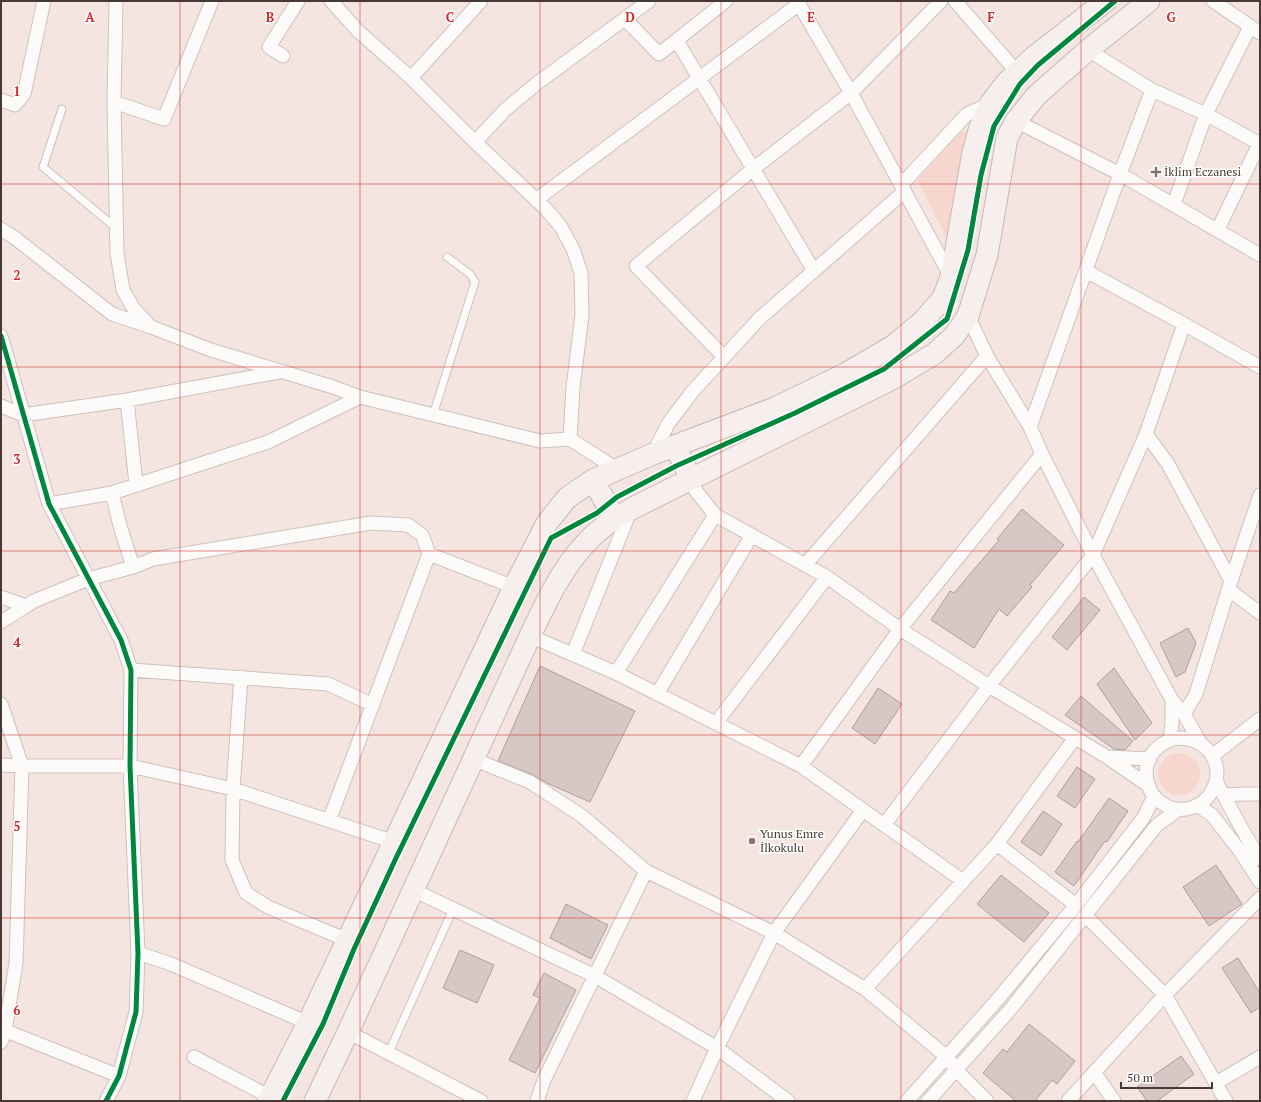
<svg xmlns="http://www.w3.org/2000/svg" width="1261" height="1102" viewBox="0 0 1261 1102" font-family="'PT Serif',serif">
	<rect width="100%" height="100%" fill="#f4e5e0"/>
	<path fill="#f7d6cd" d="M961,131l7,3 -19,109 -32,-63z
		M1158 774a21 21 0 1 1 42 0a21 21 0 1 1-42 0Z"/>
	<path fill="#d6c8c4" stroke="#ada19d" d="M1022,509l42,36 -34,40 2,2 -25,29 -8,-7 -25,39 -43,-28 19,-29 4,2 45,-53 -2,-1z
		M1084,597l16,13 -33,40 -15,-13z
		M1188,628l8,15 -11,29 -9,5 -16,-34z
		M540,666l95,45 -45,91 -43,-19 -14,-8 -35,-14z
		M1114,668l38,55 -17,17 -38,-56z
		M878,688l24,16 -27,40 -23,-16z
		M1081,696l52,45 -8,9 -11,-1 -49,-34z
		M1077,767l18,12 -20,29 -18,-12z
		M1109,798l19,13 -21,31 -2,-1 -31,45 -19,-14 22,-31 1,1z
		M1043,811l19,13 -21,32 -20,-14z
		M1216,865l26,39 -33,22 -26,-39z
		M1001,875l48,38 -25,29 -47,-38z
		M566,904l42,21 -17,34 -41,-21z
		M460,950l34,15 -17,38 -34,-15z
		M1238,958l22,35v14l-9,6 -29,-45z
		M544,973l32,17 -41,83 -26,-13 31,-62 -7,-3z
		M1029,1024l46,37 -18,23 -5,-4 -17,21h-19l-33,-28 20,-24 4,3z
		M1181,1056l13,18 -37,27h-10l-10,-14z"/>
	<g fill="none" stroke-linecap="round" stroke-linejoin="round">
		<g stroke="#cec1bd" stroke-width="9">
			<path id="service" d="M62,109l-19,58 73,61
				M433,415l42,-133 -5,-8 -23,-17
				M389,1052l64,-143"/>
		</g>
		<g stroke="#cec1bd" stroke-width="15">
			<path id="minor" d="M116,1l-2,101 3,151 6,37 11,19 16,17
				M331,1l27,30 53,47 64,64 72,68 14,17 12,22 8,24 1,42 -9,73 -3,51
				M797,1l54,92 100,184
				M955,1l62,71
				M1213,1l47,32
				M625,19l34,35 67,-53
				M677,41l137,230
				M283,56l-14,-9 29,-46
				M411,78l70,-77
				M1152,90l54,24 54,30
				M1,100l14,5 9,-11 20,-93
				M114,102l50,17 48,-118
				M1016,121l104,53 140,81
				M475,142l30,-32 31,-26 113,-83
				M901,185l66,-71 23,-10
				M536,200l263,-196
				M1174,204l32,-90 44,-87
				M1,229l14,9 97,76 39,13 60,23 122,37 27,10 180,44 30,-2 48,31
				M1218,229l42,-87
				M1086,271l98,53 76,43
				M968,316l19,40 43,71 12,27 51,101 79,145 12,14 17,30
				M1,336l48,168 72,136 10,30 -1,96 8,187 -2,59 -17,64 -13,25
				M724,357l-88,-91 117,-97 98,-76 90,-92
				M127,400l9,84
				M1,406l22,9 104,-15 152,-28
				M1030,427l90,-253 32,-84 -64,-40
				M1146,434l22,30 63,117
				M653,454l15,-30 24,-32 68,-74 145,-127
				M691,479l5,12 19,24 112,62 73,52 89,57 118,71 42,29
				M112,493l8,33 13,41
				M49,504l63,-11 156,-51 92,-45
				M429,554l85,33
				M805,565l182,-209
				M1229,590l31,23
				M1,597l25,9
				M1,622l33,-21 54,-22 45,-12 20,-8 218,-36 37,2 14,10 7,19 -100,267
				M530,636l86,37 185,93 162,115
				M573,654l58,-145
				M131,670l197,14 45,21
				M616,673l99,-158
				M241,677l-8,112 -1,71 14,33 22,14 79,33
				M657,694l95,-159
				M1,704l21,62 -21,-1
				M1184,714l12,-20 35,-113 29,-86
				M716,723l111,-146
				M1170,740l2,-18v-22
				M1212,756l48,-37
				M1107,757l43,2
				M473,759l57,23 52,34 64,55 128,62 91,56 82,68 9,13 31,31
				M801,766l99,-137 142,-175
				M1216,781c-2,7 -5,13 -10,18 -26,25 -66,1 -59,-33 1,-6 4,-12 8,-16 7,-7 17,-12 27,-12 10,1 20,5 27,13 4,5 7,13 8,19 0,4 -1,8 0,12 2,7 7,13 10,19 10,20 21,39 33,58
				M1224,795l19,-1h17
				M1197,805l15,10 28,36 20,31
				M884,825l105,-139 104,-131 53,-121 38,-110
				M997,844l79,61
				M413,890l182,86 122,72 71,53
				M1086,916l79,79 61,106
				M138,953l33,11 137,59
				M865,989l132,-145 77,-105
				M1,1029l118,47
				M348,1032l133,69
				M1,1042l4,-11 11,-68 6,-197h108l103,23 161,53
				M194,1057l76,40
				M1094,1072l20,29
				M1216,1083l44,-26
				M537,1101l7,-21 102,-209
				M693,1101l24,-53 57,-115 89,-123
				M907,1101l91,-102 78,-94 68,-88 10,-21
				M928,1101l81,-90 148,-186 21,-15
				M1068,1101l97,-106 95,-97"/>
		</g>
		<g stroke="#c9b8b4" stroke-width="23">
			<path id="primary" d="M675,446l16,33
				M593,480l22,39
				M268,1101l40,-78 86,-181 120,-255 33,-64 20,-25 26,-18 60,-26 122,-46 70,-34 48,-28 30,-25 20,-23 8,-21 22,-125 7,-25 10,-23 16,-21 29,-27 71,-55
				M315,1101l33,-69 182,-396c19,-40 37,-80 73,-109 8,-7 19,-12 28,-18l263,-131 40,-24 20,-18 14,-20 19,-61 20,-117 9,-17 20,-25 52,-46 61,-49"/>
		</g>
		<use href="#service" stroke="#fdfbfa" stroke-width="7"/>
		<use href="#minor" stroke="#fdfbfa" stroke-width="13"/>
		<use href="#primary" stroke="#f6efed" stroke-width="21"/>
		<g stroke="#fff" stroke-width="8">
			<path id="cycleway" d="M1,336l48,168 72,136 10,30 -1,96 8,187 -2,59 -17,64 -13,25
				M283,1101l40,-77 31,-75 42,-91 155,-320 46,-25 20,-16 59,-31 119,-53 89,-44 63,-50 21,-69 13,-75 13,-49 26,-42 18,-19 77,-64"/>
		</g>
		<use href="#cycleway" stroke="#00873e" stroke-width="5"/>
	</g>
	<path fill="none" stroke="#d62828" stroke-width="1" stroke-opacity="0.55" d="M180,1v1100M360,1v1100M540,1v1100M721,1v1100M901,1v1100M1081,1v1100M1,184h1259M1,367h1259M1,551h1259M1,735h1259M1,918h1259"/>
	<g fill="#847571" stroke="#fff" stroke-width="1.5">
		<path d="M1154 166h4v4h4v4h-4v4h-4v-4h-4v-4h4z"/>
		<circle cx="752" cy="841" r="4"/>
	</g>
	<g text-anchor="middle" stroke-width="3" stroke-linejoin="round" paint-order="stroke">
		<g font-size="12" fill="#473935" stroke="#fff" text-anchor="start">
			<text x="1164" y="176">İklim Eczanesi</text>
			<text x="760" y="838">Yunus Emre<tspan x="760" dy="14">İlkokulu</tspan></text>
		</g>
	</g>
	<g font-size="13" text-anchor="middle" font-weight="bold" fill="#d62828" stroke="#fff" stroke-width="3" stroke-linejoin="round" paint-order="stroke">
		<text x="90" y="22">A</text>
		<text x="270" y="22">B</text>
		<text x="450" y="22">C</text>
		<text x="630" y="22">D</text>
		<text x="811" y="22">E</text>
		<text x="991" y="22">F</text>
		<text x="1171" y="22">G</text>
		<text x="17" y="96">1</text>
		<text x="17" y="280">2</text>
		<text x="17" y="464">3</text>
		<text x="17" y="647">4</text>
		<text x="17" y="831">5</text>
		<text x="17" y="1015">6</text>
	</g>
	<rect width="1261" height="1102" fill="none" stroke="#473935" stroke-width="4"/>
	<path d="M1121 1082v6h91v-6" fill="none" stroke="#473935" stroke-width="2"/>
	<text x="1127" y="1082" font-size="12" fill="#473935" stroke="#ffffff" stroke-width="3" paint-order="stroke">50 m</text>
</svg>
